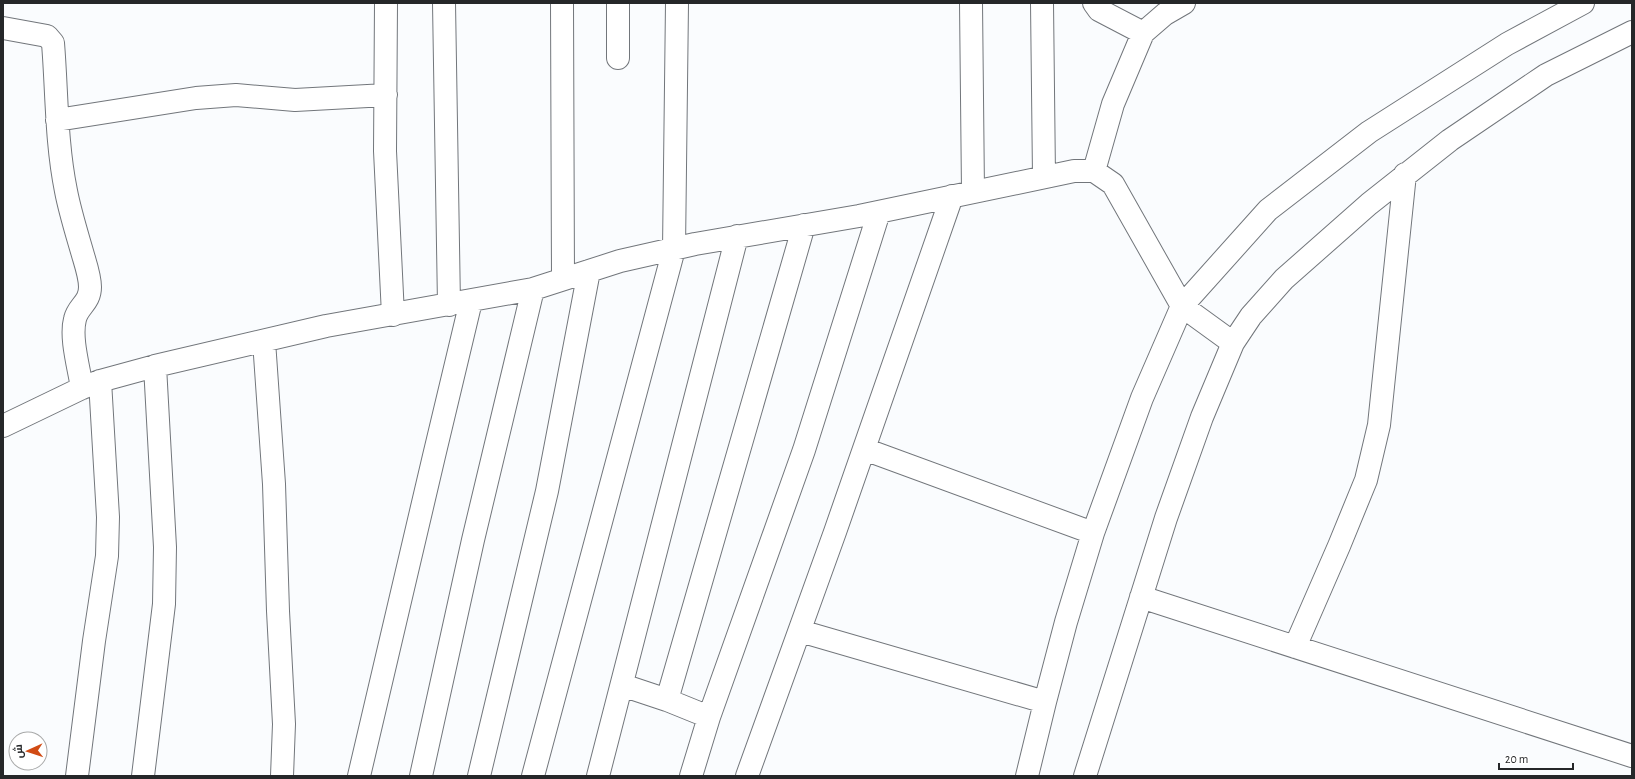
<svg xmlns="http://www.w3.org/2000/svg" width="1635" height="779" viewBox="0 0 1635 779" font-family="'Alegreya Sans',Cairo,sans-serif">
	<rect width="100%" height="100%" fill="#fafcfe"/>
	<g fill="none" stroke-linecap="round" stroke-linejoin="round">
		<g stroke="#72767b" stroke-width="24">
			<path id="minor" d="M386,3l-1,148 8,164
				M444,3l5,302
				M562,3l1,276
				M618,3v55
				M971,3l2,189
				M1042,3l2,174
				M1094,3l5,7 44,23
				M3,28l44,8 6,7c4,49 3,99 13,148 4,21 11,43 17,64 3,10 7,22 7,32 0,16 -12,19 -15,32 -5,19 4,49 7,69
				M57,120l139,-22 40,-3 59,5 91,-5
				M1094,171l19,-67 30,-71 22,-19 19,-11
				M264,341l10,143 4,127 6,113 -2,52
				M3,426l79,-38 18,-7 55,-15 171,-40 207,-37 87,-28 75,-17 164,-28 215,-45h20l19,13 69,122 51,37
				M864,449l229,84
				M1141,597l491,159
				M800,631l245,71
				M1295,647l44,-101 27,-66 13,-55 26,-251
				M622,685l45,15 42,17
				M667,700l137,-475
				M77,776l17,-135 13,-85 1,-39 -8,-136
				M143,776l21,-172 1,-57 -10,-181
				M359,776l75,-320 37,-155
				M421,776l52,-236 60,-251
				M479,776l68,-285 42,-220
				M533,776l141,-527 3,-246
				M598,776l139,-540
				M691,776l18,-59 95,-267 75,-238
				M747,776l88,-244 117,-336
				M1027,776l18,-74 21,-80 27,-89 49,-135 40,-92 86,-96 101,-78 138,-88 76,-41
				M1085,776l81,-258 36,-101 31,-74 18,-27 33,-37 85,-75 81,-64 96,-65 86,-43"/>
		</g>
		<use href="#minor" stroke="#fff" stroke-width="22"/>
	</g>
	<rect width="1635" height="779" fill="none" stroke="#252729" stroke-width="8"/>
	<g transform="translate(28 751) rotate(267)"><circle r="19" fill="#ffffff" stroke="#a8a9a9"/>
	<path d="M0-3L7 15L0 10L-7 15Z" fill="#d14b14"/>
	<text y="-6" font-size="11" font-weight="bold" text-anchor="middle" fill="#252729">ش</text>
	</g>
	<path d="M1499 763v6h74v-6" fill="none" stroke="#252729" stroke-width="2"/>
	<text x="1505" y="763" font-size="12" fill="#252729" stroke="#ffffff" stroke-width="3" paint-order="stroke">20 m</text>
</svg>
